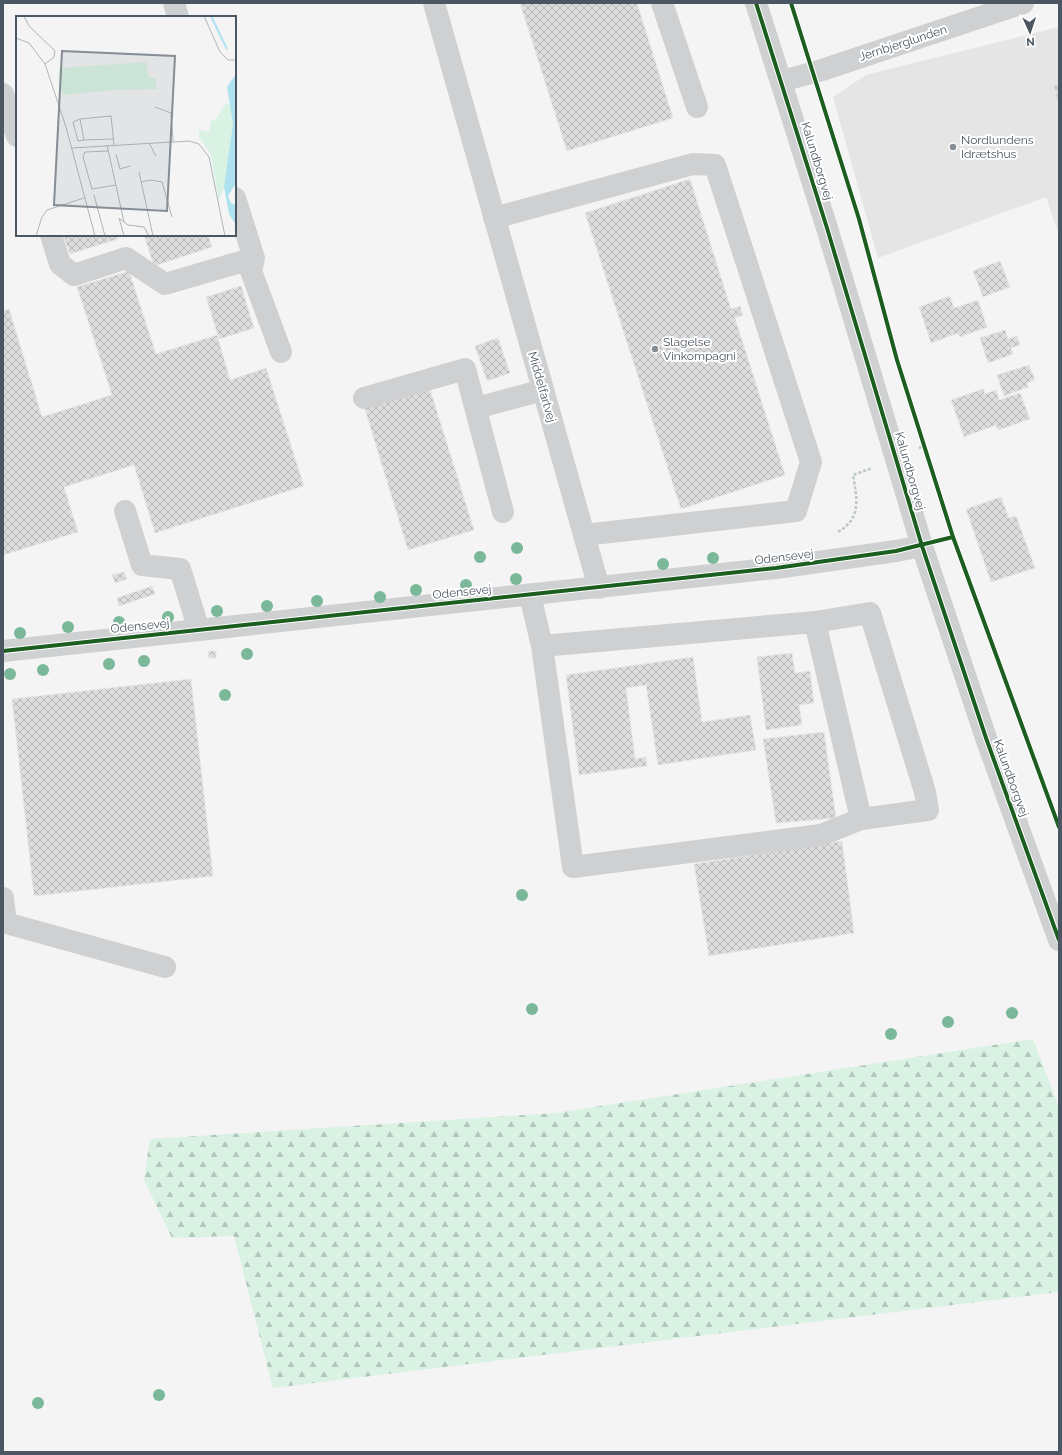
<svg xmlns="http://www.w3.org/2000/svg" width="1062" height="1455" viewBox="0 0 1062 1455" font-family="Raleway,sans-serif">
	<defs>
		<pattern id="forest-firs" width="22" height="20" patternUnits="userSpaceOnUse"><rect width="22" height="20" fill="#d9f2e3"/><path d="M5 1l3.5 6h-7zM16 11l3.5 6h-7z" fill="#b2c7bb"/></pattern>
		<pattern id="building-cross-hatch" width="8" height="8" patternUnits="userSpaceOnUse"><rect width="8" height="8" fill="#ddddde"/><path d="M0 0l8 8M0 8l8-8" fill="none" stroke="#b5b6b7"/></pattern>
	</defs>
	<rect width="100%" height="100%" fill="#f4f4f4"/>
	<path fill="#e6e5e6" d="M1059,27v208l-13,-38 -168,61 -45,-161 33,-22z"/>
	<path fill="url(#forest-firs)" d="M1033,1039l26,69v184l-786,96 -39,-152 -62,2 -28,-58 6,-41 405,-26z"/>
	<path fill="url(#building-cross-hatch)" stroke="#e5e6e7" d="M520,3h117l36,115 -106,33z
		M1059,83v24l-6,-23z
		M690,179l41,130 9,-3 3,9 -8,3 50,157 -104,34 -96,-296z
		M63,235h54l1,4 -48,15z
		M144,235h64l4,12 -58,19z
		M1000,261l10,26 -27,10 -10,-26z
		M129,271l27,83 61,-19 13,45 36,-12 38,118 -149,47 -21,-68 -70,22 14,45 -75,23v-244l6,-2 33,108 70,-22 -35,-108z
		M241,286l13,42 -35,11 -13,-42z
		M950,296l4,12 24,-8 9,27 -27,10 -2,-4 -27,10 -12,-36z
		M1005,330l3,9 9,-3 3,9 -9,3 2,6 -25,9 -8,-25z
		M498,338l12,35 -23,8 -12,-35z
		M1029,365l6,15 -8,3 1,4 -24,9 -7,-21z
		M429,386l45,144 -66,20 -44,-144z
		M983,389l2,5 11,-4 3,10 21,-7 10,26 -32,11 -2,-5 -32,12 -13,-37z
		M1001,497l8,21 7,-2 19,52 -44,14 -25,-73z
		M124,572l3,7 -12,4 -3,-8z
		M152,586l3,8 -36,12 -2,-8z
		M208,651h8v7h-7z
		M792,653l3,20 15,-2 4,32 -15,2 3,20 -36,5 -9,-73z
		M693,657l9,65 48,-7 6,35 -98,15 -12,-80 -20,3 9,71 11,-2 1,9 -68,9 -13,-100z
		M191,679l22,197 -179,20 -22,-197z
		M824,732l12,86 -60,5 -13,-84z
		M842,841l12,92 -145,23 -15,-92z"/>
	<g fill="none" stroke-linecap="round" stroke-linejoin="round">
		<path stroke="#bcc7c4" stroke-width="2.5" stroke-dasharray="3 2" stroke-linecap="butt" d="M919,448l5,-2
			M838,532c24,-14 19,-33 15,-57l19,-7"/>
		<path stroke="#ced0d2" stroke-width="22" d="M174,3l4,14
			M434,3l165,585
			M662,3l35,104
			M756,3l71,225 95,318 64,192 73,202
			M782,81l40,-11 201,-67
			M3,94l14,42
			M235,198l19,60 -3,13 30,81
			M494,218l199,-54 22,1 96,297 -15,49 -212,24
			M51,235l9,29 14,11 52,-17 39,26 89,-26
			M364,398l101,-29 38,143
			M476,408l67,-18
			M125,511l17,54 38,4 19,61
			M530,595l12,51 31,221 248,-32 40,-16 -46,-197 -273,24
			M815,622l55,-9 55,179 3,18 -67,9
			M3,651l773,-83 120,-17 26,-5
			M3,898l3,25 159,44"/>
		<g stroke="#fff" stroke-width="6">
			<path id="cycleway" d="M756,3l71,225 95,318 64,192 73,202
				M791,3l68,216 38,141 56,177 106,290
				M3,651l773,-83 120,-17 57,-14"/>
		</g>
		<use href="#cycleway" stroke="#1b5e20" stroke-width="4"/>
	</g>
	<g fill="#7ab899">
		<circle cx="517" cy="548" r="6"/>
		<circle cx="480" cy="557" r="6"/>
		<circle cx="713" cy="558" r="6"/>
		<circle cx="663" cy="564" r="6"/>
		<circle cx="516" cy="579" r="6"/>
		<circle cx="466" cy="585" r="6"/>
		<circle cx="416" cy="590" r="6"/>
		<circle cx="380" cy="597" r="6"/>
		<circle cx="317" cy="601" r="6"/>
		<circle cx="267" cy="606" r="6"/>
		<circle cx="217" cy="611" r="6"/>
		<circle cx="168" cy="617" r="6"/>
		<circle cx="119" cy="622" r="6"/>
		<circle cx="68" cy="627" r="6"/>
		<circle cx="20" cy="633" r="6"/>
		<circle cx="247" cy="654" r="6"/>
		<circle cx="144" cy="661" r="6"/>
		<circle cx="109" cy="664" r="6"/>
		<circle cx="43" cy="670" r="6"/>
		<circle cx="10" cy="674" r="6"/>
		<circle cx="225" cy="695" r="6"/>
		<circle cx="522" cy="895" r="6"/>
		<circle cx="532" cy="1009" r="6"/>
		<circle cx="1012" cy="1013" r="6"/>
		<circle cx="948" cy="1022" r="6"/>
		<circle cx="891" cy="1034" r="6"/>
		<circle cx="159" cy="1395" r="6"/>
		<circle cx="38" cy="1403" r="6"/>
	</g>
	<g fill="#868d94" stroke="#fff" stroke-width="1.5">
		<circle cx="953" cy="147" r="4"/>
		<circle cx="655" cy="349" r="4"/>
	</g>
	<g text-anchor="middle" stroke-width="4" stroke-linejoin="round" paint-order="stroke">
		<g font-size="12" fill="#4a5661" stroke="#fff">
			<text transform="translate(903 43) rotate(-18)" y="4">Jernbjerglunden</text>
			<text transform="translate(817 161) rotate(73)" y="4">Kalundborgvej</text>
			<text transform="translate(542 387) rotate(74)" y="4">Middelfartvej</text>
			<text transform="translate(910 471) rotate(74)" y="4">Kalundborgvej</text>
			<text transform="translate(784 557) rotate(-7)" y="4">Odensevej</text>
			<text transform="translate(462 592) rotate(-6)" y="4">Odensevej</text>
			<text transform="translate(140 626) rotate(-6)" y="4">Odensevej</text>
			<text transform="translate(1011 778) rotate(70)" y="4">Kalundborgvej</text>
		</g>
		<g font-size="12" fill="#4a5661" stroke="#fff" text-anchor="start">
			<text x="961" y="144">Nordlundens<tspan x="961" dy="14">Idrætshus</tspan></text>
			<text x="663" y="346">Slagelse<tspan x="663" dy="14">Vinkompagni</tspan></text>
		</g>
	</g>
	<g transform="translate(16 16)">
		<rect width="220" height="220" fill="#f4f4f4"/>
		<path d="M130,46l3,16h6l2,11 -43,1 -51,5 -5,-16 1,-11zM210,87l5,3 4,17 -11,64 -5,14 -8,-46 -12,-18v-7l10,2 2,-11 6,-3z" fill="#d9f2e3"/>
		<path d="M220,58v109l-8,13 3,7 5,2v20l-7,-11 -5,-27 9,-63 -6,-37z" fill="#aee2f0"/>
		<path fill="none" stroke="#aee2f0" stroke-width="2" d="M195,0l16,33"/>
		<path fill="none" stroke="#b0b5b9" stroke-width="1" d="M8,0l5,10 26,25 -1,6 -9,7M188,0l16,36 8,8h8M0,22l13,5 16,21 21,63 29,109M139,91l16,6 2,28M64,103l-7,3 5,19 6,-1M97,123l-29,1 -4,-21 31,-3 3,29M133,127l7,13M91,129l17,77 4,3 16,2 5,9M56,132l117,-7 10,3 10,13 16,79M92,135l-23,1 -2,5 9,32 24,-4M100,138l4,15 10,-3M123,156l14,64M125,166l10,-2 11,2 10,35M78,179l11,41M20,220l6,-19 5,-7 37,-12M108,220l-5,-18 5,4"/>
		<path fill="#868d94" fill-opacity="0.15" stroke="#868d94" stroke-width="2" d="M46,35l113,5 -8,155 -113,-6z"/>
		<rect width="220" height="220" fill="none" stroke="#4a5661" stroke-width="2"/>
	</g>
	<rect width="1062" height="1455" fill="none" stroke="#4a5661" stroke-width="8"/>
	<g transform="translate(1030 32) rotate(177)" stroke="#ffffff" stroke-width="3" paint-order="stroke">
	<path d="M0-3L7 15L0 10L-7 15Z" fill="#4a5661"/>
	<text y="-6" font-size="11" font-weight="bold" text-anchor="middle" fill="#4a5661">N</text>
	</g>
</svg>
